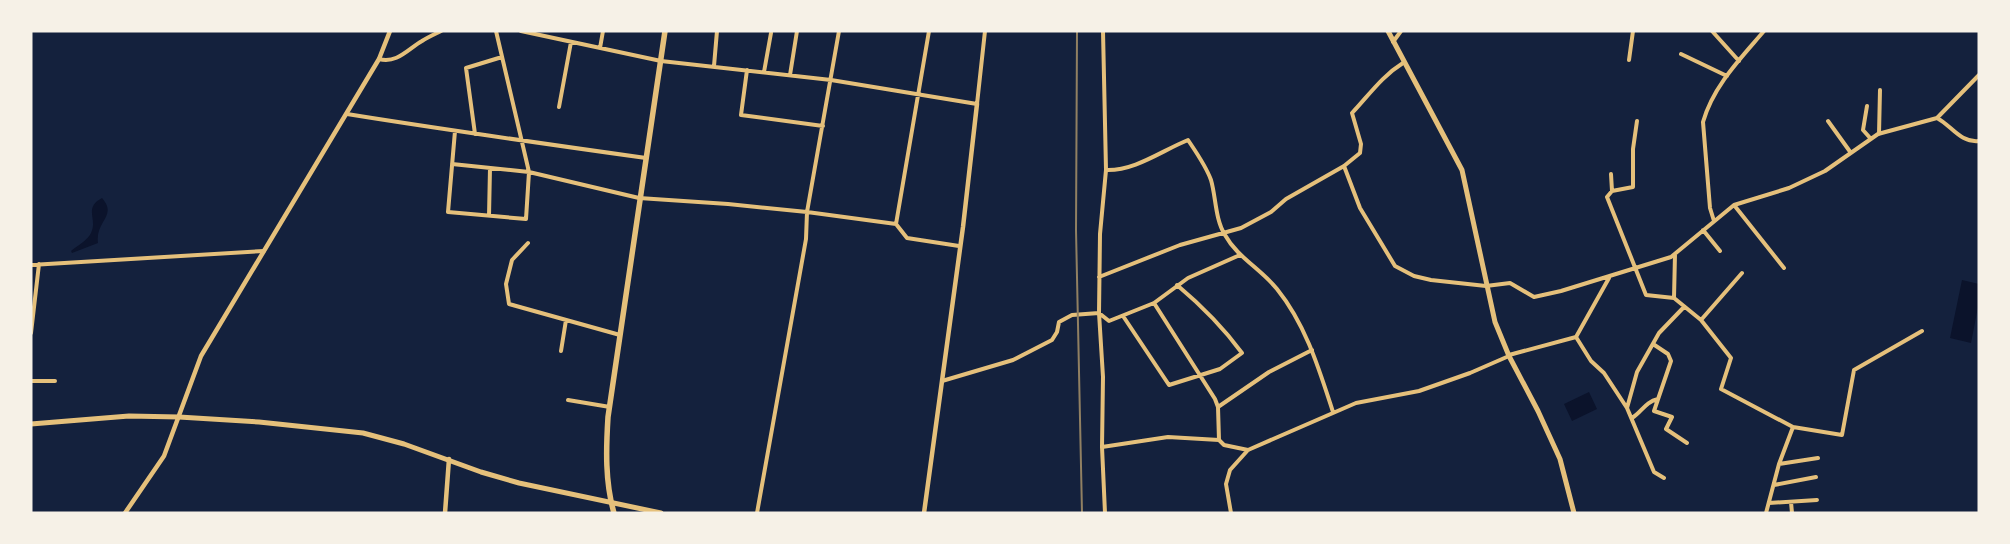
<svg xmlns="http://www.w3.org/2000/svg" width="2010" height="544" viewBox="0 0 2010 544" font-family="'Fira Sans',sans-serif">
	<rect width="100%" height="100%" fill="#14213d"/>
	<path fill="#0b132b" d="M102,198c16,18 -7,23 -4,45l-26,10 -1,-2c6,-5 17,-11 20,-18 7,-14 -8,-25 11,-35z
		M1962,280l17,4v18l-8,41 -21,-5z
		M1589,392l8,17 -25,12 -8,-17z"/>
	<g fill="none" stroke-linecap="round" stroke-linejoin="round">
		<path stroke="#e5c07b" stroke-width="4" d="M521,31l140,30 170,19 146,24 8,-73
			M1103,31l3,139 -6,64 -1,79 4,64 -1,70 3,66
			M1712,31l27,30
			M1393,42l8,-11
			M600,48l3,-17
			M1681,54l46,22
			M379,59c18,5 29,-10 43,-18 6,-4 13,-7 19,-10
			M1629,60l4,-29
			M714,66l3,-35
			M747,70l-6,45 82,11
			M764,72l7,-39
			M790,75l7,-44
			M1867,106l-4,24 8,9
			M559,107l12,-65
			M347,114c99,16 199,30 299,44
			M1937,118l42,-43
			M1637,121l-4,28v38l-21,4 -5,6 39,98 28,3
			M1828,121l23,32
			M455,131l-7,81 78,7 3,-47 -33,-141
			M475,134l-9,-66 36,-11
			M1879,134l1,-44
			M452,164l77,8 110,26 89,6 79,8 89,12 11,14 52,8
			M1344,166l16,42 35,58 19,10 17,4 55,6 24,-3 24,14 27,-6 110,-34 63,-52 55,-17 36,-17 53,-37 59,-16c15,8 23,25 42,23
			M1106,170c29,1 55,-19 82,-30 8,12 18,26 23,40 5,17 4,39 14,55 12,22 36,34 52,54 29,36 42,80 56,123
			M1611,174l1,17
			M1734,205l50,63
			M489,216l1,-48
			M1714,221l-4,-13 -7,-86c10,-36 38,-64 61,-91
			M896,224l33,-193
			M1703,230l17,21
			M528,243l-16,17 -6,24 3,20 111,31
			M1675,254l-1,44 27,22 30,38 -10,31 72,38
			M31,265l233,-14
			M1099,277l81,-32 61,-17 30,-16 15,-13 58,-33 16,-13 1,-9 -9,-31c17,-18 30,-37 51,-50
			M1154,303l61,96 3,8 1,33
			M1123,316l46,69 51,-16 22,-16c-19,-26 -40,-47 -65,-68
			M1701,320l41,-47
			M31,333l8,-69
			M1576,337l33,-59
			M1653,344l15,10 3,7 -17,50 18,6 -6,12 21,14
			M561,351l5,-31
			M1509,355l67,-18 15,24 13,12 23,35
			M31,381h24
			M942,381l71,-21 39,-20 5,-8 2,-10 13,-7 27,-2 10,8 45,-18 34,-25 52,-23
			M568,400l42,7
			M1218,407l51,-35 43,-22
			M1632,418c10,-6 13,-16 26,-19
			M1102,447l66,-10 51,3 5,5 24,5
			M1779,464l14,-37 49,8 12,-65 68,-39
			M1664,478l-10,-6 -27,-64 10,-36 22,-39 25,-26
			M1774,485l42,-8
			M1791,502l1,11
			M1769,503l48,-3
			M757,513l49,-274 1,-27 32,-181
			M1231,513l-5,-29 4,-14 18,-20 108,-47 63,-12 51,-18 39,-17
			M1766,513l13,-49 39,-6"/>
		<path stroke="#e5c07b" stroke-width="4.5" d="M125,513l39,-57 37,-100 178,-297 11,-28
			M445,513l4,-54
			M924,513l39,-286 14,-123"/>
		<path stroke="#e5c07b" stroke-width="5" d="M1388,31l74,139 33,152 14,34 29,55 22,48 14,54
			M31,424l98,-8 50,1 80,5 104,11 41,11 77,28 38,11 142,30"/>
		<path stroke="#e5c07b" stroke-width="5.5" d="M614,513c-9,-31 -8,-64 -6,-96l57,-386"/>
		<path stroke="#918062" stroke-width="2" d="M1077,31l-1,199 6,283"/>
	</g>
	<rect width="2010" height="544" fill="none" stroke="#f6f1e7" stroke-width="65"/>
</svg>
